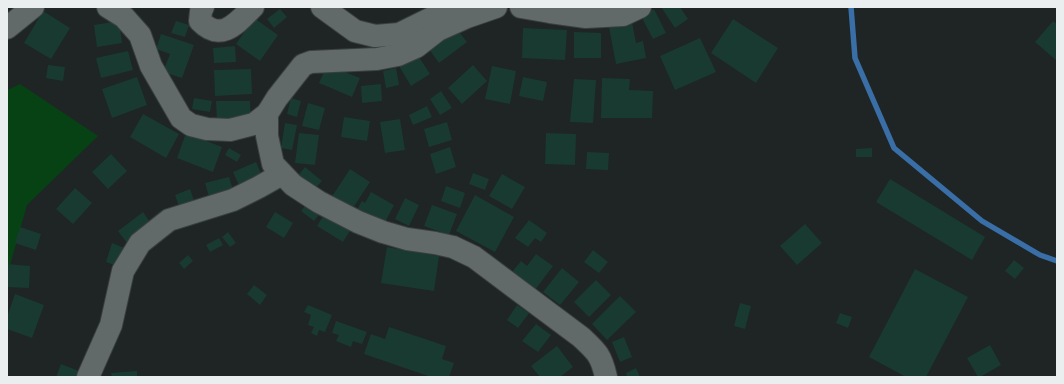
<svg xmlns="http://www.w3.org/2000/svg" width="1064" height="384" viewBox="0 0 1064 384" font-family="'Crimson Pro',serif">
	<rect width="100%" height="100%" fill="#1f2425"/>
	<path fill="#064214" d="M20,84l78,52 -71,69 -20,71v-186z"/>
	<g fill="none" stroke-linecap="round" stroke-linejoin="round">
		<path stroke="#396ea6" stroke-width="5.5" d="M851,7l4,51 39,90 88,73 58,34 17,6"/>
	</g>
	<path fill="#193a31" d="M661,7h19l8,12 -13,9z
		M280,9l7,8 -13,11 -7,-9z
		M654,9l12,24 -13,6 -12,-23z
		M43,11l27,17 -19,31 -27,-16z
		M254,18l24,17 -18,26 -24,-17z
		M733,19l45,29 -22,35 -45,-30z
		M119,21l3,22 -25,4 -3,-22z
		M176,21l13,4 -4,12 -14,-4z
		M1053,21l4,3v37l-22,-19z
		M632,22l4,21 7,-2 3,17 -30,6 -7,-37z
		M456,28l11,14 -28,21 -10,-14z
		M523,28l44,2 -2,30 -43,-2z
		M574,32l27,1v25h-27z
		M161,34l33,11 -12,33 -19,-6 7,-18 -14,-5z
		M700,38l16,34 -41,18 -15,-34z
		M235,46l1,16 -22,1 -1,-15z
		M128,51l5,19 -32,8 -5,-20z
		M417,54l13,20 -19,12 -12,-20z
		M48,65l17,2 -2,14 -17,-3z
		M327,65l33,13 -8,19 -33,-14z
		M473,65l14,16 -25,23 -14,-16z
		M492,66l24,5 -6,33 -25,-5z
		M396,68l3,17 -13,3 -3,-17z
		M251,69l1,25 -37,2 -1,-26z
		M137,77l10,28 -35,13 -10,-29z
		M523,77l24,5 -4,19 -24,-5z
		M602,78l28,1 -1,11 24,1 -1,27h-51z
		M574,79l22,1 -3,43 -23,-1z
		M381,84l1,17 -20,2 -1,-17z
		M441,91l11,17 -12,7 -10,-16z
		M194,98l18,3 -2,11 -18,-3z
		M291,98l10,3 -4,16 -10,-3z
		M216,101h34l1,20 -34,1z
		M308,103l17,5 -6,22 -17,-4z
		M427,106l5,11 -19,8 -4,-10z
		M143,114l36,20 -13,24 -36,-21z
		M344,117l26,4 -3,20 -26,-4z
		M400,119l5,31 -20,3 -5,-31z
		M447,122l5,18 -23,7 -5,-18z
		M285,123l12,2 -5,25 -11,-2z
		M186,133l36,14 -9,25 -36,-14z
		M299,133l20,2 -4,30 -20,-2z
		M546,133l30,1 -1,31 -30,-1z
		M450,147l6,20 -20,7 -6,-20z
		M229,148l12,7 -4,7 -12,-7z
		M872,148v9h-16v-8z
		M587,152l22,1 -1,17 -22,-1z
		M111,154l16,17 -19,18 -16,-17z
		M256,162l8,18 -23,10 -8,-18z
		M305,167l17,14 -8,9 -17,-13z
		M350,169l20,13 -19,29 -20,-13z
		M473,173l16,6 -4,11 -16,-6z
		M502,174l23,13 -13,22 -23,-13z
		M229,177l5,16 -24,7 -5,-17z
		M890,179l95,58 -13,23 -96,-58z
		M446,186l19,7 -5,15 -19,-7z
		M75,188l17,15 -19,21 -17,-15z
		M190,189l5,14 -15,6 -5,-14z
		M371,192l23,13 -12,23 -27,-15 7,-12 3,2z
		M475,195l39,22 -19,35 -39,-21z
		M405,198l14,7 -10,21 -14,-7z
		M309,201l13,10 -8,10 -13,-10z
		M432,205l25,9 -8,21 -25,-9z
		M327,210l26,16 -10,16 -26,-16z
		M143,212l9,13 -25,18 -9,-12z
		M275,212l18,11 -9,15 -18,-11z
		M529,220l18,13 -6,9 -6,-4 -7,9 -13,-9z
		M805,224l17,19 -25,22 -17,-19z
		M20,227l21,7 -5,16 -21,-7z
		M228,232l8,11 -6,4 -8,-10z
		M219,238l4,7 -13,7 -4,-7z
		M112,243l15,6 -7,18 -14,-5z
		M387,247l52,9 -5,35 -53,-8z
		M593,250l15,12 -9,11 -15,-11z
		M536,254l17,12 -18,24 -23,-18 9,-11 6,5z
		M188,255l5,6 -9,8 -5,-6z
		M1014,260l10,8 -9,11 -10,-8z
		M7,264l23,2 -1,22 -22,-1z
		M562,268l17,14 -19,23 -17,-13z
		M915,269l53,28 -42,80h-20l-37,-20z
		M596,280l15,15 -22,22 -15,-15z
		M254,285l13,10 -7,10 -13,-11z
		M15,294l29,11 -12,33 -25,-9v-12z
		M620,296l16,16 -29,28 -15,-16z
		M740,303l11,3 -6,23 -11,-3z
		M308,305l24,10 -7,17 -6,-2 -2,6 -6,-3 3,-6 -6,-2 3,-10 -7,-3z
		M517,305l12,8 -11,15 -11,-8z
		M840,313l12,4 -4,11 -12,-5z
		M336,321l31,11 -5,12 -9,-3 -2,6 -15,-6 3,-6 -7,-2z
		M536,324l15,11 -13,17 -16,-11z
		M389,327l57,19 -4,13 12,4 -5,14h-18l-67,-23 7,-20 14,5z
		M624,337l8,20 -12,5 -8,-20z
		M990,345l11,20 -21,12h-2l-11,-19z
		M557,346l16,21 -13,10h-20l-9,-11z
		M61,364l23,9 -2,4h-26z
		M636,368l4,9h-13l-1,-4z
		M137,371v6h-25l-1,-4z"/>
	<g fill="none" stroke-linecap="round" stroke-linejoin="round">
		<g stroke="#3a3f3f" stroke-width="24">
			<path id="minor" d="M203,7l-2,4 -1,10c21,22 37,2 53,-14
				M322,7l33,24 20,5 24,-2 55,-27
				M267,114v22l6,28 20,21 26,17 39,20 25,10 24,7 28,4 18,4 21,10 107,80c16,15 20,18 25,40
				M88,377l23,-52 12,-54 17,-28 29,-23 64,-20 26,-13 23,-13"/>
		</g>
		<g stroke="#3a3f3f" stroke-width="24">
			<path id="tertiary" d="M108,7l16,10 16,18 11,31 30,52 10,7 16,4 23,1 24,-6 13,-10 10,-16 26,-33 8,-3 66,-3 21,-4 18,-8 22,-17 29,-13 29,-10
				M521,7l29,5 36,5 37,-2 17,-8
				M7,28l26,-21"/>
		</g>
		<use href="#minor" stroke="#626969" stroke-width="22"/>
		<use href="#tertiary" stroke="#626969" stroke-width="22"/>
	</g>
	<rect width="1064" height="384" fill="none" stroke="#eaeeee" stroke-width="16"/>
</svg>
